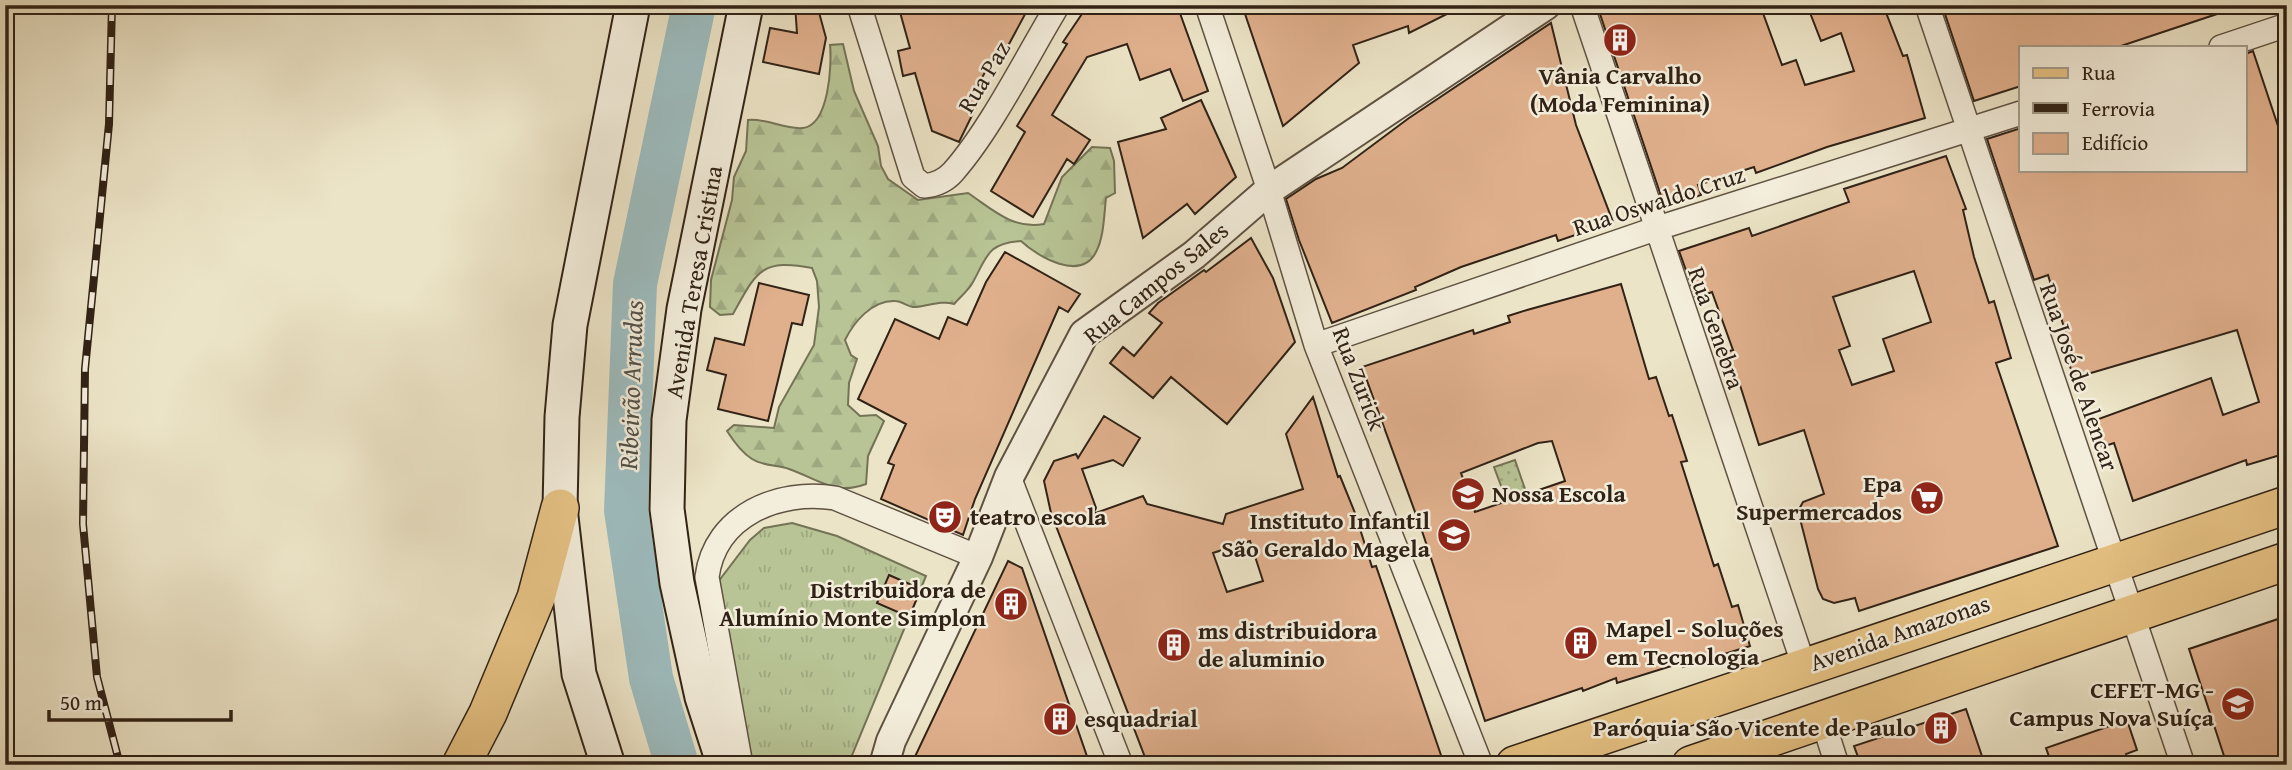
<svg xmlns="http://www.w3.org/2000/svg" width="2292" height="770" viewBox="0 0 2292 770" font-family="'Gentium Book Plus',serif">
	<defs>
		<pattern id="grass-tufts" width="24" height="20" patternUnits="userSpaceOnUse" patternTransform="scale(1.75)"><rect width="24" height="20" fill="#b8c495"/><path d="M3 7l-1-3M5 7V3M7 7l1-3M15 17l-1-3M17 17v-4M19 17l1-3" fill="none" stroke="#9ea880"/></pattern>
		<pattern id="forest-firs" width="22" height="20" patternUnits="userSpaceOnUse" patternTransform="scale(1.75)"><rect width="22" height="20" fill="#b8c495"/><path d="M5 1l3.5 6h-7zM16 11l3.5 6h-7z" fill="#9ea880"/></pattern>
		<pattern id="park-dots" width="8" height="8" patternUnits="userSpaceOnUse" patternTransform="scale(1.75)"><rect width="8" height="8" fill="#b8c495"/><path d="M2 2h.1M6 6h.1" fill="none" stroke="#9ea880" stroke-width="1.8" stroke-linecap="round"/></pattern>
	</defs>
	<rect width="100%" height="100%" fill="#ece4c7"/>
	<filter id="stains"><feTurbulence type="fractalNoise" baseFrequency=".00286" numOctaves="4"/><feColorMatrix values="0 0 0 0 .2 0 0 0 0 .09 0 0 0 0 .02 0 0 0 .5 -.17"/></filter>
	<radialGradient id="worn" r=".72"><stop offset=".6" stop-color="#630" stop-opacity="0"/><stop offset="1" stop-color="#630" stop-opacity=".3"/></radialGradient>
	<path fill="url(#grass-tufts)" stroke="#747356" stroke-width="2" d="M792,523l45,13 89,40 -78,189h-96l-34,-183 32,-42 14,-12z"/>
	<path fill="url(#forest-firs)" stroke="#747356" stroke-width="2" d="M843,44l11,47 24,55 3,20 7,13 30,21 50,-7c24,16 45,37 76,31l18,-47 30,-30 18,1 4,13 1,32 -9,5c-2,17 -2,39 -10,54 -15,30 -58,5 -75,-11 -34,2 -34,16 -48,41 -4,8 -13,15 -19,22 -13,-4 -25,2 -38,3 -8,1 -13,-6 -21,-6 -23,-1 -41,21 -50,39l6,15 6,4 -8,24 -1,22 12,11 16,-1 8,6 -16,35 -2,28c-31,12 -48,-5 -77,-15 -12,-4 -26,-3 -37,-10 -11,-7 -18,-17 -25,-28l7,-6 40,3 5,-21 35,-62 5,-38 -2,-26 -5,-13c-52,-10 -56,5 -79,46l-13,1 -10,-8 1,-27 21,-80 2,-23 12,-26 2,-31c19,-2 37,10 55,8 26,-3 29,-63 27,-83z"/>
	<path fill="url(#park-dots)" stroke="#747356" stroke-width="2" d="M1515,460l11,32 -20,7 -12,-32z"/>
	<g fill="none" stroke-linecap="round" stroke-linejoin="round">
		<path stroke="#9dbcbf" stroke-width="44" d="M677,765l-26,-87 -25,-168 9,-226 59,-279"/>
	</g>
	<path fill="#e0b08d" stroke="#302216" stroke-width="2" fill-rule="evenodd" d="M795,5h22l9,33 -7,36 -56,-12 7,-34 27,5z
		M898,5h132l-28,52 -7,-3 -22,40 8,3 -22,45 -27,-11 -17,-58 -12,3 -5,-25 12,-3z
		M1088,5h89l31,86 -25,10 -13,-32 -30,11 -13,-36 -40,13 -35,58 38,25 -16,24 -7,-5 -34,58 -42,-26 34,-59 -8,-6 50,-82 -4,-2z
		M1242,5h216l1,3 -50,25 -1,-7 -55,19 6,18 -76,63z
		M1597,5h163l22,60 14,-5 9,25 49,-14 -13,-38 -20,8 -14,-36h76l20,51 4,-1 18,63 -98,29 -71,26 -2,-6 -56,18 3,10 -36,13z
		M1960,5h274l1,3 -117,39h-97v39l-47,15 -30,-90z
		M1551,23l25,102 37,97 -55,19 -2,-6 -95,32 -46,20 1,3 -84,33 -33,-83 -13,-41 30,-20 26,-11 67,-50z
		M2253,51l26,78 8,-3v220l-7,2 7,23v82l-40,12 -1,-5 -113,41 -19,-58 -12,4 -9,-26 118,-43 12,37 36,-13 -22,-72 -163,48 -10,-29 6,-2 -22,-72 -14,5 -47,-141 34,-11v42h224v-116z
		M1201,100l35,77 -41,37 -8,-10 -44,34 -25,-96 48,-13 -5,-11z
		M1946,156l20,53 -3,1 11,47 15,46 5,-2 17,57 -15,5 62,183 -199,65 -4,-13 -21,5 -11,-4 -5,-10 -20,-78 5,-9 21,-8 -20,-64 -45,15 -20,-63 -5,2 -11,-31 10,-3 -21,-58 -16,6 -17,-47 70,-23 3,8 97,-34 -5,-13zM1914,271l17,51 -48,17 11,32 -42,14 -13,-35 11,-4 -17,-49z
		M1251,238l22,40 22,64 -68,82 -56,-47 -18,21 -43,-35 13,-16 11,9 28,-33 -13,-10 9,-10 46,-33 2,2z
		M1005,252l75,42 -12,18 -9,-5 -84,192 -12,36 -82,-36 13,-34 -6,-2 18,-39 -48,-25 37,-80 44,20 9,-22 19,8 19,-43z
		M759,283l50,12 -7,30 -10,-2 -24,98 -50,-12 8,-34 -19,-5 8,-32 29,7z
		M1621,284l28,95 7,-2 13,39 3,-1 15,46 -6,1 33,104 4,-2 14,43 6,-2 12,41 -67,21 -2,-4 -64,20 -1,-5 -33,13 -1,-3 -97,33 -63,-190 -60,-164 111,-37 1,4 36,-12 -2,-6 19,-6zM1552,441l13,40 -90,31 -14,-39 77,-30z
		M1313,397l25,80 2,-1 15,37 17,54 4,-1 66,192 -23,7h-271l-97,-252 -7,-32 10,-20 22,-7 2,4 26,-42 36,22 -17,28 -10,-6 -31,9 14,39 -3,6 50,-18 4,8 76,20 3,-10 77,-25 -17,-55zM1250,541l13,40 -36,11 -14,-39z
		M1008,561l14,7 68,197 -21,-7 -3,7h-155z
		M889,575l32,14 -12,28 -32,-14z
		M2287,616v149h-60l-38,-116z
		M1966,709l19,56h-124l-7,-19z
		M2127,720l10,30 -11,4 4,11h-78l-6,-17z"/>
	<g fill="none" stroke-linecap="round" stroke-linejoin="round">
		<g stroke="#5f5242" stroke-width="26">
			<path id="minor" d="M859,5l54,172 11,9c11,-1 21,-5 29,-14 38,-43 74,-116 105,-167
				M1207,5l62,185 47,155 165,420
				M1582,5l222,661
				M1927,5l256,760
				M2221,47l66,-22
				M1316,345l339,-116 366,-116
				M1009,477l112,288
				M1823,721l14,44
				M741,765l-34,-188c8,-62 72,-88 128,-79l143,59"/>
		</g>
		<g stroke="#5f5242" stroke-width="32">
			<path id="tertiary" d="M884,765l7,-24 87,-184 31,-80 75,-143 110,-79 75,-65 277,-185"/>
		</g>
		<g stroke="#302216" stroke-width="37">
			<path id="secondary" d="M608,765l-29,-91 -19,-166 2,-91 8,-92 63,-320
				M724,765l-22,-68 -25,-114 -10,-74 2,-89 15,-111 62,-304"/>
		</g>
		<g stroke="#302216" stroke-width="40">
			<path id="primary" d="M461,765l27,-52 48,-115 24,-90
				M1515,765l772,-260
				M1691,765l596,-204"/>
		</g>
		<use href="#minor" stroke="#f3eddb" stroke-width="23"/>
		<use href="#tertiary" stroke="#f3eddb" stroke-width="28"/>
		<use href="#secondary" stroke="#f3eddb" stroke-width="33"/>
		<use href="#primary" stroke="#e6c284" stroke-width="37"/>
		<g stroke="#302216" stroke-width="8">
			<path id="rail" d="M112,5l-3,119 -24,245 -2,155 14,153 23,88"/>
		</g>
		<use href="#rail" stroke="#f3eddb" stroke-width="5" stroke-dasharray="16" stroke-linecap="butt"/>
	</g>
	<defs>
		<g id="building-disc" transform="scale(1.75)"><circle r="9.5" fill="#8f2418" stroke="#f3eddb"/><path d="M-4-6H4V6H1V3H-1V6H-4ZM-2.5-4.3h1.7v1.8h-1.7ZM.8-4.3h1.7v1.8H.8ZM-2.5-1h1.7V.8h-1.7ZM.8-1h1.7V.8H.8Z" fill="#fff"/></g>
		<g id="school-disc" transform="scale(1.75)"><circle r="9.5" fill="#8f2418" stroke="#f3eddb"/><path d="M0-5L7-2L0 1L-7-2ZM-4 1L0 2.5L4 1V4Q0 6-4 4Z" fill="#fff"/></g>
		<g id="supermarket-disc" transform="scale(1.75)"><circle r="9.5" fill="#8f2418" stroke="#f3eddb"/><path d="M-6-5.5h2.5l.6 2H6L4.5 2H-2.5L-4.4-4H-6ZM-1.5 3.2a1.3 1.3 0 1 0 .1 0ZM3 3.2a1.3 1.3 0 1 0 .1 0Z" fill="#fff"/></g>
		<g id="theatre-disc" transform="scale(1.75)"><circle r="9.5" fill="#8f2418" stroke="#f3eddb"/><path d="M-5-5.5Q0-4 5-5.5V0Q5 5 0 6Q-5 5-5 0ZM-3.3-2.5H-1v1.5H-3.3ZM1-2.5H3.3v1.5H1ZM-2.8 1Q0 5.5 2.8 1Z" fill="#fff"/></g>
		<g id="university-disc" transform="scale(1.75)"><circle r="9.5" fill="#8f2418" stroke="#f3eddb"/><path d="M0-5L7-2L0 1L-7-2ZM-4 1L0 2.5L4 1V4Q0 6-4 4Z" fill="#fff"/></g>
	</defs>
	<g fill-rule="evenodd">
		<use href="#building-disc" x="1620" y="40"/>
		<use href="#school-disc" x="1468" y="494"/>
		<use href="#supermarket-disc" x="1927" y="498"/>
		<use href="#theatre-disc" x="945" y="517"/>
		<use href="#school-disc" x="1454" y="535"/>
		<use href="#building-disc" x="1011" y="604"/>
		<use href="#building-disc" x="1581" y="643"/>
		<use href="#building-disc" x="1174" y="645"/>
		<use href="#university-disc" x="2238" y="704"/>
		<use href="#building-disc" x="1060" y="719"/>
		<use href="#building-disc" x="1941" y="728"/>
	</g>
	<g text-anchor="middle" stroke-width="5" stroke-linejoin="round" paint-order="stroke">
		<g font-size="24" font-weight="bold" fill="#302216" stroke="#f3eddb" text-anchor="end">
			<text x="1620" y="84" text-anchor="middle">Vânia Carvalho<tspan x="1620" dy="28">(Moda Feminina)</tspan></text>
			<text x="1902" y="492">Epa<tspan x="1902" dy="28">Supermercados</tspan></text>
			<text x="1492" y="502" text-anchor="start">Nossa Escola</text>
			<text x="970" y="525" text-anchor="start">teatro escola</text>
			<text x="1430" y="529">Instituto Infantil<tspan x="1430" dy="28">São Geraldo Magela</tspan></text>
			<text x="986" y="598">Distribuidora de<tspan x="986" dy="28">Alumínio Monte Simplon</tspan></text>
			<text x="1606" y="637" text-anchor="start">Mapel - Soluções<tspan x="1606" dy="28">em Tecnologia</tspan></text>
			<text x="1198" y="639" text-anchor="start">ms distribuidora<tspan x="1198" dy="28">de aluminio</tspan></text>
			<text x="2214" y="698">CEFET-MG -<tspan x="2214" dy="28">Campus Nova Suíça</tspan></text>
			<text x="1084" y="727" text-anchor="start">esquadrial</text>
			<text x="1916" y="736">Paróquia São Vicente de Paulo</text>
		</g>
		<g font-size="24" fill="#302216" stroke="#f3eddb">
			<text transform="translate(984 77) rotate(-59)" y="8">Rua Paz</text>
			<text transform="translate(1659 201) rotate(-18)" y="8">Rua Oswaldo Cruz</text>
			<text transform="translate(694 282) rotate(-80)" y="8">Avenida Teresa Cristina</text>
			<text transform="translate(1156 283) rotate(-39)" y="8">Rua Campos Sales</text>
			<text transform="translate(1716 328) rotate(71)" y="8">Rua Genebra</text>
			<text transform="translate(2079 377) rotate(71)" y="8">Rua José de Alencar</text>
			<text transform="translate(1359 379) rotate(69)" y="8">Rua Zurick</text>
			<text transform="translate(1900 633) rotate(-19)" y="8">Avenida Amazonas</text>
		</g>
		<g font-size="26" font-style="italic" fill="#515049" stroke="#f3eddb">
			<text transform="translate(631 385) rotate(-88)" y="9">Ribeirão Arrudas</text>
		</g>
	</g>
	<rect width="2292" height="770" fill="none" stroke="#ece4c7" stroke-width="28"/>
	<rect x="7" y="7" width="2278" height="756" fill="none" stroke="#302216" stroke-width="3.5"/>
	<rect x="14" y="14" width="2264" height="742" fill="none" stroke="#302216" stroke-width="2"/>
	<rect x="2019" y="46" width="228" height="126" fill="#f3eddb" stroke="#a59c8c" stroke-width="2"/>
	<rect x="2033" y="68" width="35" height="10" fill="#e6c284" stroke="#a59c8c" stroke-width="2"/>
	<text x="2082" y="80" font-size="21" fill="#302216">Rua</text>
	<rect x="2033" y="103" width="35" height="10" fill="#302216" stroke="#a59c8c" stroke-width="2"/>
	<text x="2082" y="116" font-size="21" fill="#302216">Ferrovia</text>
	<rect x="2033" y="133" width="35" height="21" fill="#e0b08d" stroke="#a59c8c" stroke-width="2"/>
	<text x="2082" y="150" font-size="21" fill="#302216">Edifício</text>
	<path d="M49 710v10h182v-10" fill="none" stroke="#302216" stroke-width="3.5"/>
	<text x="60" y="710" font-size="21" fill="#302216" stroke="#f3eddb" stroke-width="5" paint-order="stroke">50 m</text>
	<rect width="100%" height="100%" filter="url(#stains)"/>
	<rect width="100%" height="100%" fill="url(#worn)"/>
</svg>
